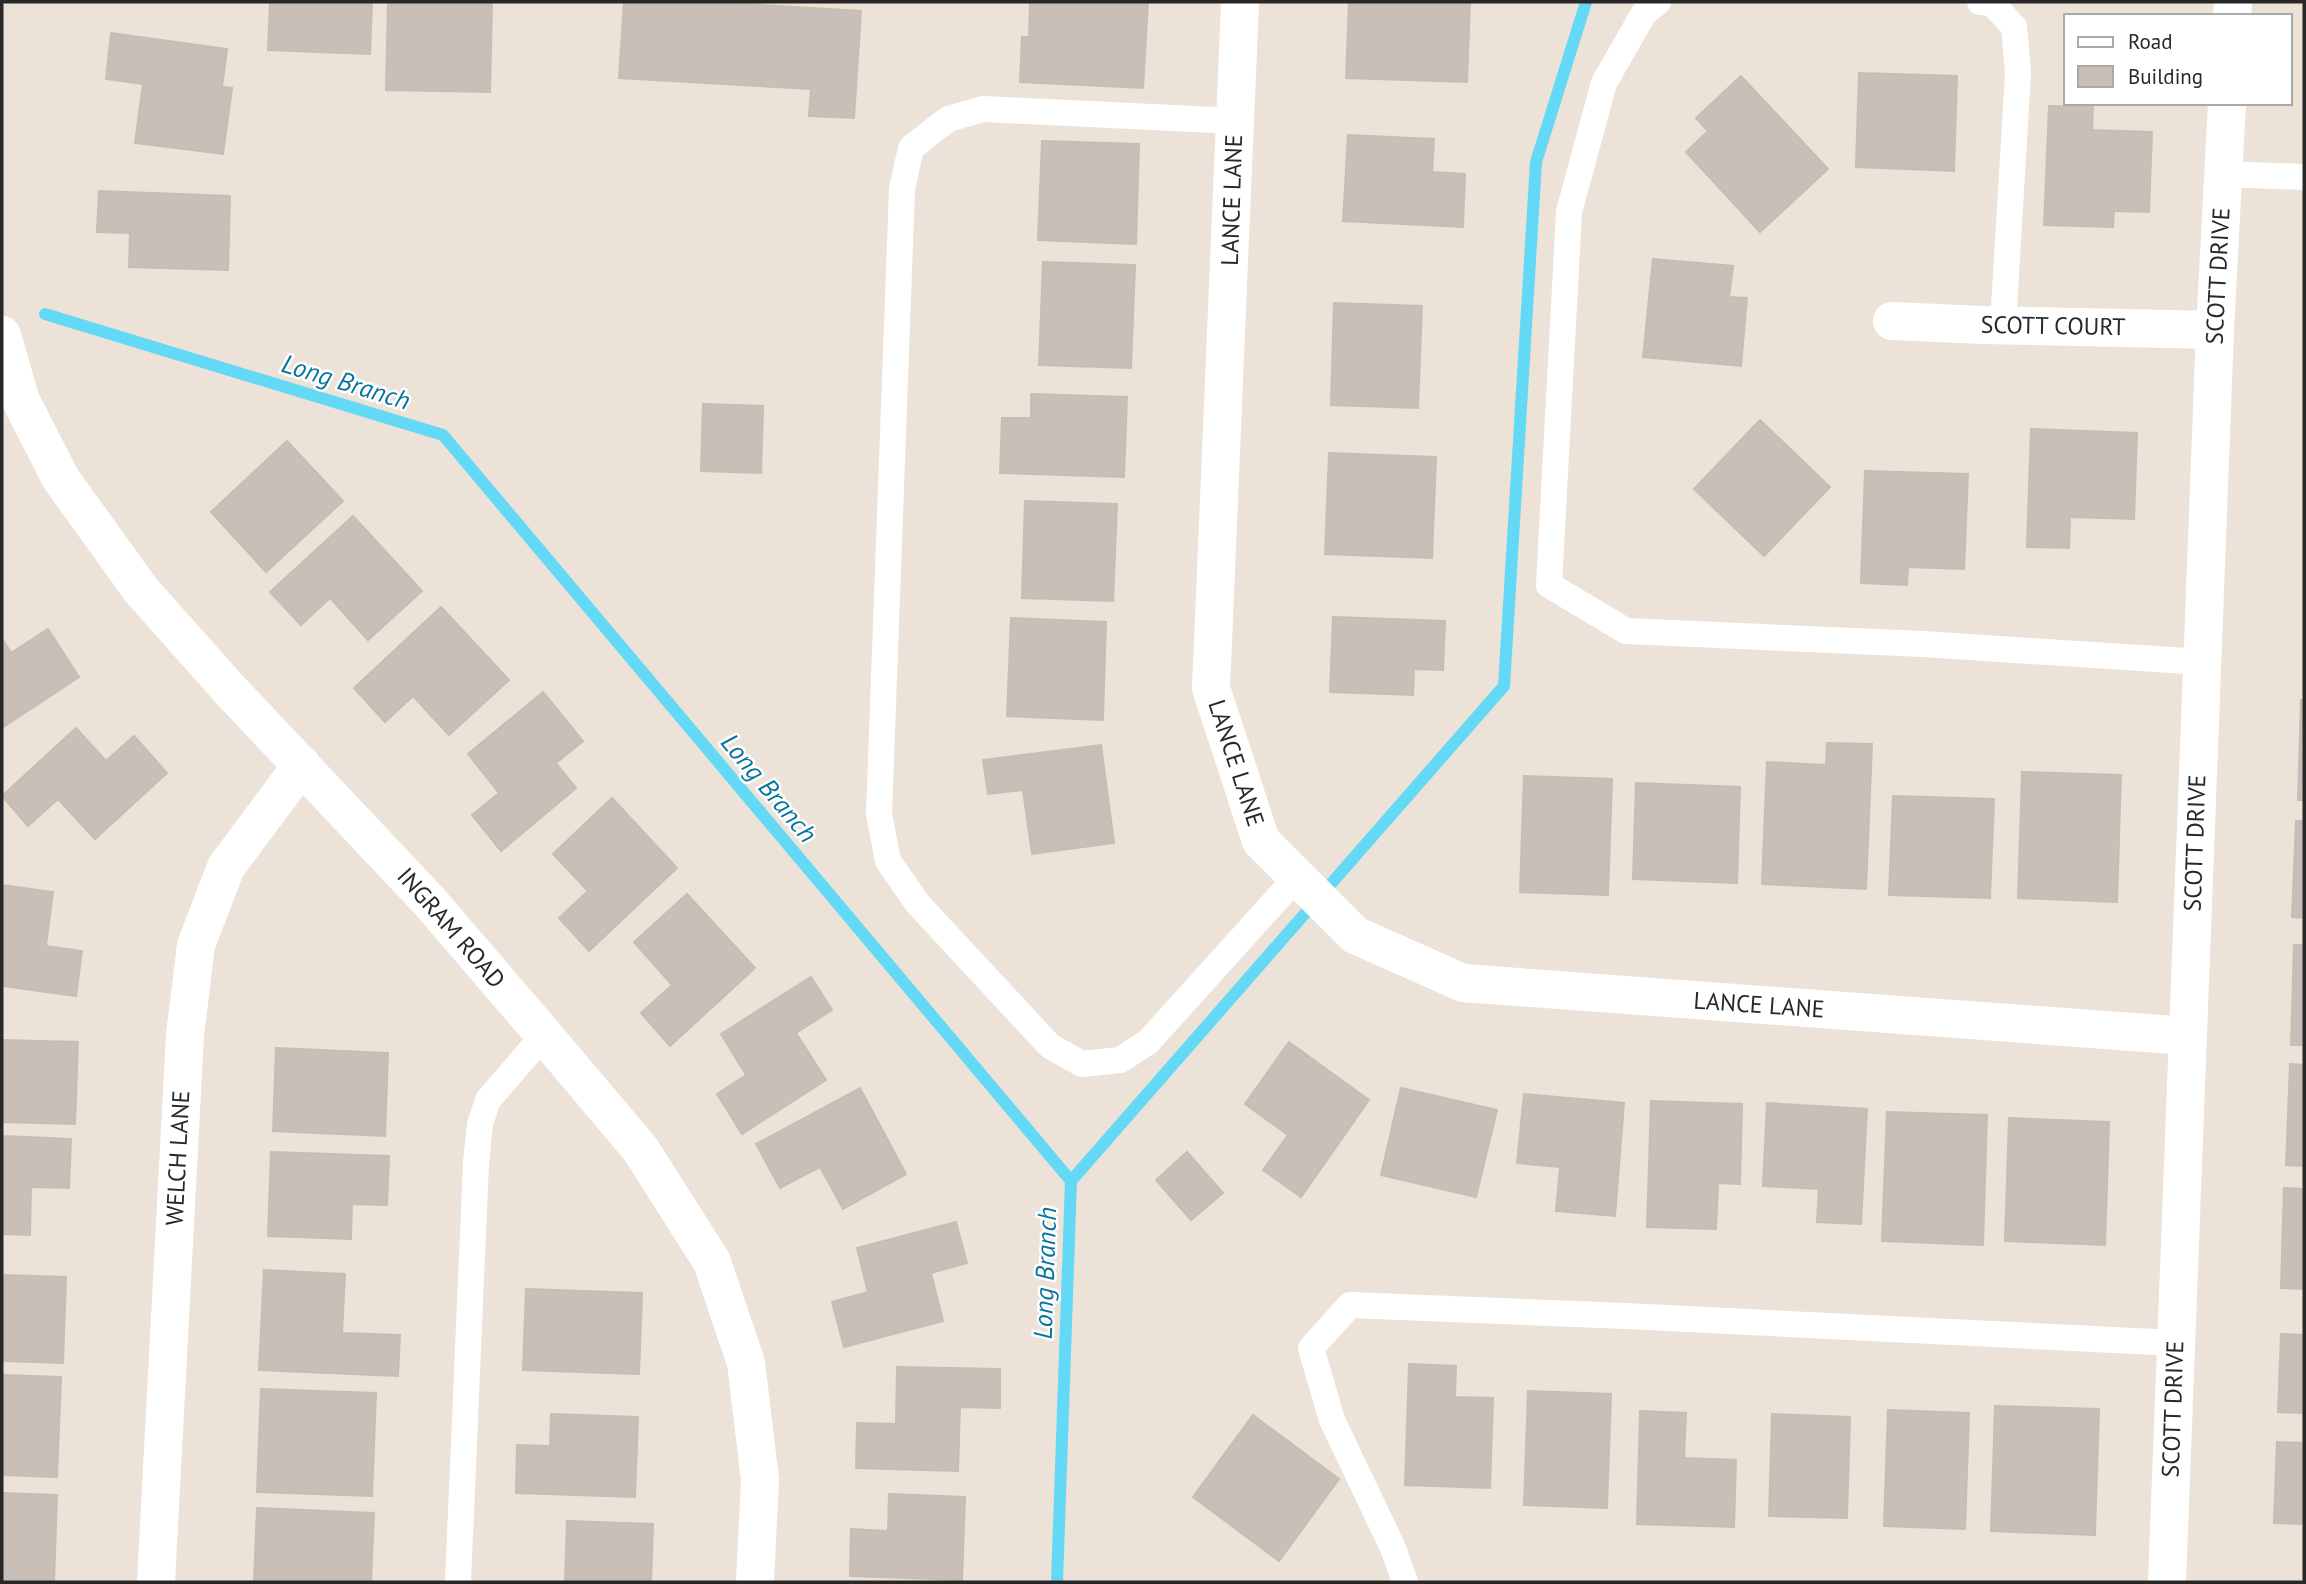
<svg xmlns="http://www.w3.org/2000/svg" width="2306" height="1584" viewBox="0 0 2306 1584" font-family="'PT Sans',sans-serif">
	<rect width="100%" height="100%" fill="#ece2d8"/>
	<g fill="none" stroke-linecap="round" stroke-linejoin="round">
		<path stroke="#63d9f6" stroke-width="12" d="M45,314l398,121 628,746 -14,401
			M1071,1181l433,-495 32,-524 50,-160"/>
	</g>
	<path fill="#c7bfb8" stroke="#c7beb2" stroke-width="2" d="M270,2h102l-2,52 -102,-4z
		M388,2h104l-2,90 -104,-2z
		M624,2h89l148,9 -7,107 -45,-2 2,-27 -192,-11z
		M1030,2h118l-5,86 -123,-6 2,-45h7z
		M1349,2h121l-3,80 -121,-4z
		M111,33l116,16 -5,38 10,1 -9,66 -88,-11 8,-59 -37,-5z
		M1859,73l98,3 -3,95 -98,-4z
		M1741,76l87,93 -68,63 -74,-80 22,-21 -12,-13z
		M2049,106l44,1 -1,23 60,2 -3,80 -35,-1 -1,16 -69,-2z
		M1348,135l86,4 -2,33 33,2 -2,53 -120,-6z
		M1042,141l97,3 -3,100 -98,-4z
		M99,191l131,5 -2,74 -99,-3 1,-34 -33,-1z
		M1653,259l80,7 -4,31 18,1 -6,68 -98,-9z
		M1043,262l92,3 -4,103 -92,-3z
		M1334,303l88,3 -4,102 -87,-3z
		M1031,394l96,3 -3,80 -124,-4 2,-55h29z
		M703,404l60,2 -2,67 -60,-2z
		M1760,420l70,67 -66,69 -70,-67z
		M2031,429l106,4 -3,86 -64,-2 -1,31 -42,-1z
		M287,441l56,60 -77,71 -55,-60z
		M1329,453l107,4 -4,101 -107,-4z
		M1865,471l103,3 -4,95 -56,-2 -1,18 -46,-2z
		M1025,501l92,3 -4,97 -91,-3z
		M353,516l69,75 -54,49 -38,-42 -29,27 -31,-33z
		M441,607l68,73 -60,55 -36,-39 -28,26 -31,-34z
		M1333,617l112,4 -2,49 -29,-1 -1,26 -83,-3z
		M1011,618l95,4 -3,98 -96,-4z
		M48,629l31,48 -77,51v-90l9,15z
		M543,692l40,49 -27,22 20,25 -75,63 -29,-36 27,-22 -31,-39z
		M2301,700h3v100h-6z
		M76,728l30,33 28,-25 33,37 -72,66 -37,-40 -30,27 -26,-30z
		M1827,743l45,1 -6,145 -104,-5 5,-122 59,3z
		M1101,745l13,98 -82,11 -9,-64 -35,4 -5,-34z
		M2022,772l99,3 -4,127 -99,-4z
		M1524,776l88,3 -4,116 -88,-3z
		M1636,783l104,4 -3,96 -104,-4z
		M1893,796l101,3 -4,99 -101,-3z
		M612,798l65,70 -88,83 -30,-33 29,-27 -35,-37z
		M2296,821h8v97l-12,-1z
		M2,885l51,7 -7,54 36,5 -6,45 -74,-10z
		M687,894l68,74 -85,78 -29,-33 31,-28 -38,-43z
		M2294,945h10v100h-13z
		M811,977l21,33 -36,23 30,47 -84,54 -25,-40 29,-19 -25,-41z
		M2,1040l76,2 -3,82 -73,-2z
		M1289,1042l80,58 -68,97 -38,-27 25,-35 -43,-31z
		M276,1048l112,5 -3,83 -112,-5z
		M2290,1064l14,1v101l-18,-1z
		M860,1088l46,86 -63,35 -23,-42 -40,21 -24,-44z
		M1401,1088l96,22 -21,87 -95,-22z
		M1524,1094l100,9 -9,113 -59,-5 4,-44 -43,-4z
		M1651,1101l91,3 -2,80 -22,-1 -2,46 -69,-2z
		M1767,1103l100,6 -6,115 -44,-2 2,-33 -56,-3z
		M1887,1112l100,3 -4,130 -101,-4z
		M2009,1118l100,4 -4,123 -100,-4z
		M2,1136l69,3 -2,49 -38,-1 -1,48 -28,-1z
		M271,1152l118,4 -2,49 -35,-1 -1,35 -83,-3z
		M1187,1152l36,41 -32,27 -35,-40z
		M2284,1188l20,1v100l-23,-1z
		M956,1222l11,41 -36,10 12,48 -99,26 -12,-45 36,-10 -11,-44z
		M264,1270l81,4 -3,59 58,2 -2,41 -139,-6z
		M2,1275l64,2 -3,86 -61,-2z
		M526,1289l116,4 -3,81 -116,-4z
		M2281,1334l23,1v78l-26,-1z
		M1409,1364l47,2 -1,31 38,1 -3,90 -85,-3z
		M897,1367l103,2v39l-40,-1 -2,64 -102,-3 1,-45 39,1z
		M2,1375l59,2 -4,100 -55,-2z
		M261,1389l115,4 -4,103 -115,-4z
		M1528,1391l83,3 -4,114 -83,-3z
		M1995,1406l104,3 -4,126 -104,-4z
		M1888,1410l81,3 -4,116 -81,-3z
		M1640,1411l46,2 -2,45 52,2 -2,67 -97,-3z
		M551,1414l87,3 -3,80 -119,-4 1,-48 33,1z
		M1772,1414l78,3 -3,101 -78,-2z
		M1253,1415l86,64 -60,82 -86,-64z
		M2277,1442l27,1v81l-30,-1z
		M2,1493l55,2 -3,87h-52z
		M889,1494l76,3 -3,83 -112,-4 1,-47 37,2z
		M257,1508l117,5 -3,69h-117z
		M567,1521l86,3 -2,58h-86z"/>
	<g fill="none" stroke-linecap="round" stroke-linejoin="round">
		<path stroke="#fff" stroke-width="26" d="M1658,2l-14,11 -40,70 -35,129 -20,373 77,46 297,13 279,18
			M1980,2l12,1 22,24 4,46 -15,252
			M1236,121l-253,-12 -35,10 -37,29 -9,41 -23,625 9,47 30,43 132,142 32,18 38,-4 28,-18 149,-165
			M2223,174l81,3
			M458,1582l18,-419 4,-39 8,-24 56,-65
			M1405,1582l-12,-34 -61,-128 -21,-72 39,-43 276,11 550,27"/>
		<path stroke="#fff" stroke-width="38" d="M1240,2l-29,686 50,153 94,94 108,48 724,53
			M2232,16l1,-14
			M1892,321l91,4 232,5
			M2,335l19,66 40,78 80,111 88,99 200,212 115,134 97,115 71,112 34,101 14,117 -5,102
			M156,1582l29,-547 11,-90 30,-78 76,-102
			M2167,1582l48,-1252 12,-227"/>
	</g>
	<g text-anchor="middle" stroke-width="5" stroke-linejoin="round" paint-order="stroke">
		<g font-size="24" fill="#282828" stroke="#fff">
			<text transform="translate(1232 200) rotate(-88)" y="8">LANCE LANE</text>
			<text transform="translate(2218 276) rotate(-87)" y="8">SCOTT DRIVE</text>
			<text transform="translate(2053 326) rotate(1)" y="8">SCOTT COURT</text>
			<text transform="translate(1236 763) rotate(72)" y="8">LANCE LANE</text>
			<text transform="translate(2195 843) rotate(-88)" y="8">SCOTT DRIVE</text>
			<text transform="translate(451 928) rotate(49)" y="8">INGRAM ROAD</text>
			<text transform="translate(1759 1005) rotate(4)" y="8">LANCE LANE</text>
			<text transform="translate(178 1158) rotate(-87)" y="8">WELCH LANE</text>
			<text transform="translate(2173 1409) rotate(-88)" y="8">SCOTT DRIVE</text>
		</g>
		<g font-size="26" font-style="italic" fill="#0575a0" stroke="#fff">
			<text transform="translate(346 382) rotate(17)" y="9">Long Branch</text>
			<text transform="translate(769 788) rotate(50)" y="9">Long Branch</text>
			<text transform="translate(1045 1273) rotate(-88)" y="9">Long Branch</text>
		</g>
	</g>
	<rect width="2306" height="1584" fill="none" stroke="#282828" stroke-width="7"/>
	<rect x="2064" y="14" width="228" height="91" fill="#ffffff" stroke="#a9a9a9" stroke-width="2"/>
	<rect x="2078" y="37" width="35" height="10" fill="#ffffff" stroke="#a9a9a9" stroke-width="2"/>
	<text x="2128" y="49" font-size="21" fill="#282828">Road</text>
	<rect x="2078" y="66" width="35" height="21" fill="#c7bfb8" stroke="#a9a9a9" stroke-width="2"/>
	<text x="2128" y="84" font-size="21" fill="#282828">Building</text>
</svg>
